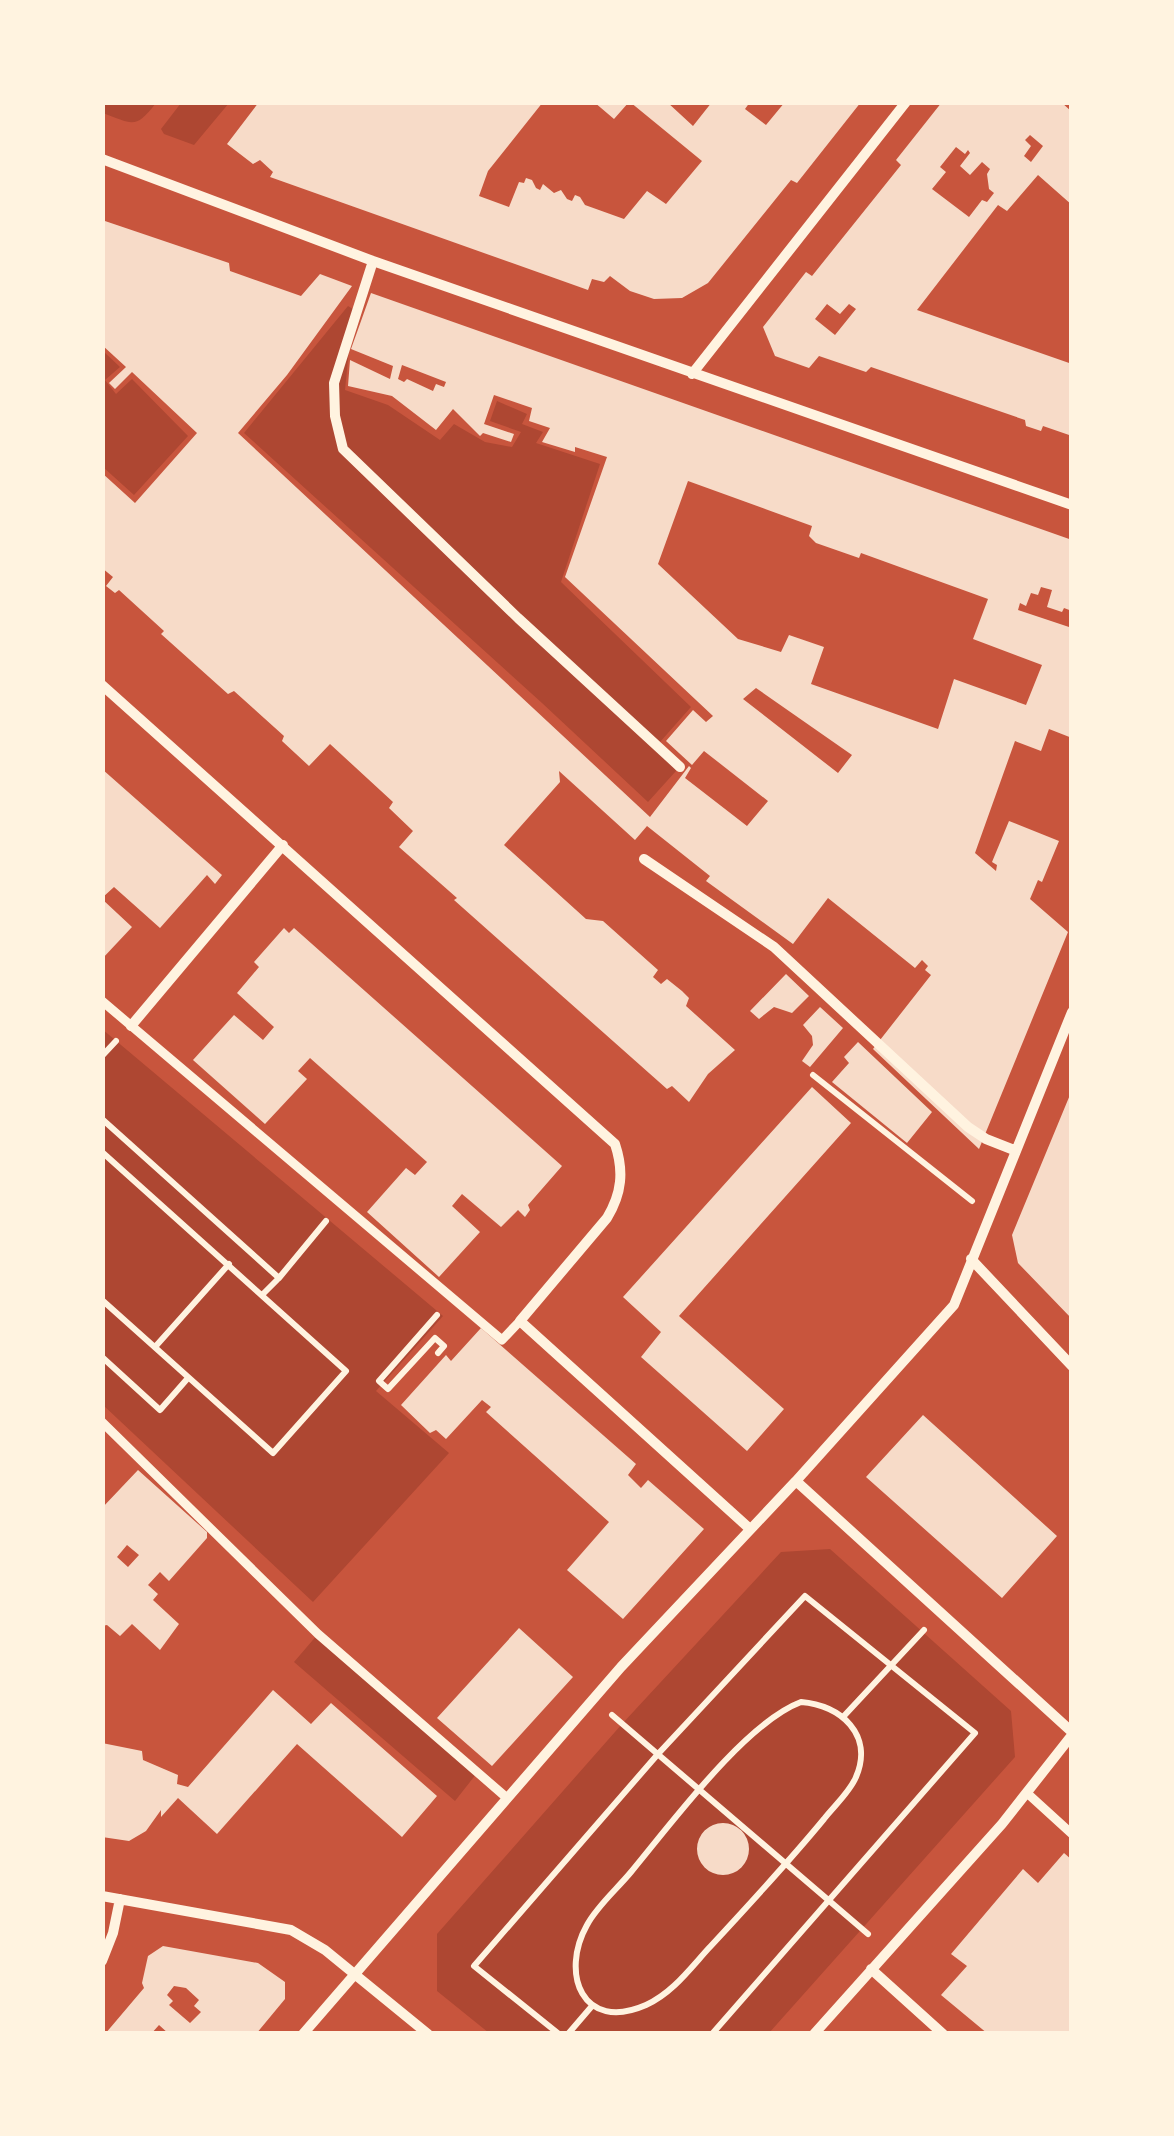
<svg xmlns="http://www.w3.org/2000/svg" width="1174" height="2136" viewBox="0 0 1174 2136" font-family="Montserrat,sans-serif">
	<rect width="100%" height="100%" fill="#c8553d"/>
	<path fill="#ae4732" d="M103,102h53v1c-21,27 -23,21 -53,10z
		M181,103v-1l48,1 -35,42 -30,-11 -3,-5z
		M348,306l5,3 -8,81 43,15 52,35 14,-16 31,18 27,5 9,-15 -31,-11 7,-20 30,13 -5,10 21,8 -7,11 64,21 -39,118 130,125 -31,35 16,29 -28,31 -106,-99 -298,-270z
		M103,351l17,16 -15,13 11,14 16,-15 56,57 -54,59 -31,-28z
		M102,1029l341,287 -67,75 73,62 -136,149 -210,-197z
		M830,1549l181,162 4,46 -246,276h-280l-52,-42v-57l185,-210 159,-172z
		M318,1634l159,139 -22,28 -161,-139z"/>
	<path fill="#f7dbc8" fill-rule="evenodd" d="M259,102h284l-55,69 -9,25 30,11 10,-25 5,1 2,-5 6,2 4,8 4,2 3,-6 11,9 7,-3 6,9 5,2 3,-6 5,2 5,8 39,14 23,-28 19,13 36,-43 -72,-59h37l26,24 19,-24h38l-5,7 21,16 19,-23h76l-64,81 -6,-3 -83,103 -26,15 -28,1 -24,-8 -20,-15 -6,6 -12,-3 -4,11 -318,-113 3,-5 -13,-12 -7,4 -26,-20z
		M594,102h35l-15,17z
		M942,102h119l11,10v93l-34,-30 -31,36 -9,-6 -81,105 155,54v72l-29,-10 -2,5 -15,-5 -1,-6 -154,-53 -5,5 -47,-16 -10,12 -34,-12 -12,-29 43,-55 6,4 89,-111 -5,-5zM1030,135l13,11 -12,16 -7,-6 7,-10 -6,-6zM956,147l9,7 3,-4 2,3 -10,13 10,9 12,-13 8,7 -3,5 2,15 5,4 -7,9 -5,-2 -13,17 -37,-28 14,-17 -6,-5zM827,304l13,10 9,-10 7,5 -21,26 -20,-16z
		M102,220l127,43 1,8 71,25 19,-22 32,12 -65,89 -49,58 412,384 39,-51 2,2 -6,10 62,48 21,-25 -64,-50 -12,14 -26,-24 27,-31 13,12 7,-6 -148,-139 42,-120 -32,-10v5l-33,-10 8,-14 -21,-7 3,-13 -38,-13 -10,29 30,10 -3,8 -28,-9 -3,3 -27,-27 -17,21 -44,-34 -44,-10 2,-26 40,19 3,-13 -42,-17 20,-56 701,247v71l-8,-3 -2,4 -15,-5 5,-17 -11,-3 -3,8 -7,-2 -5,13 -6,-3 -2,7 54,18v110l-23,-9 -8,22 -26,-10 -40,112 21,18 1,-6 -5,-3 17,-41 50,20 -17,41 -4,-2 -8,19 38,33 -89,217 -106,-100 58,-74 -6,-5 3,-4 -6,-6 -7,8 -87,-70 -35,46 -87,-63 4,-5 -63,-50 -12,14 -76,-69 1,11 -56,63 82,74 17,2 55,49 -5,7 8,7 6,-5 15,12 7,7 -3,8 49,44 -27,24 -19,28 -17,-16 -5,3 -213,-189 3,-2 -58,-51 14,-16 -24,-23 4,-6 -63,-58 -21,22 -27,-25 2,-5 -50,-45 -6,3 -67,-60 3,-3 -45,-41 -4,3 -9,-7 7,-9 -11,-9v-95l33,30 62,-70 -65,-61 -17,17 -6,-6 17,-16 -24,-22zM402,365l44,17 -2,5 -8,-3 -3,7 -26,-12 -3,3 -6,-3zM688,481l124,45 -3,10 7,7 43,15 2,-5 127,46 -15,40 69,26 -16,40 -72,-26 -16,50 -127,-45 13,-37 -35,-12 -8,17 -43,-13 -80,-75zM756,688l96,67 -14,18 -95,-74z
		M102,769l120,106 -7,9 -8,-9 -47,53 -46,-41 -12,11z
		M102,899l30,28 -30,32z
		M284,928l5,5 5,-5 268,238 -34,39 2,5 -5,7 -7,-7 -17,17 -39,-33 -10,12 28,26 -41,45 -72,-65 39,-44 9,7 12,-13 -117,-104 -12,13 9,8 -42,45 -72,-64 41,-45 29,25 11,-13 -37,-34 22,-26 -5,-5z
		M786,974l23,22 -17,17 -18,-6 -15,12 -9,-8z
		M820,1007l23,21 -33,39 -8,-6 11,-16 -1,-9 -9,-11z
		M858,1042l74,70 -25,31 -75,-61 17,-19 -5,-6z
		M812,1087l39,36 -172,193 105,93 -37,42 -106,-94 20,-25 -38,-35z
		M1072,1090v229l-54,-56 -6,-28z
		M481,1328l155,136 -8,11 13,13 7,-8 56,49 -81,90 -56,-49 42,-48 -123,-110 5,-5 -9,-7 -36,39 -10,-9 -6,3 -29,-28 45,-50 5,6z
		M923,1415l134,121 -55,62 -136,-121z
		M138,1470l69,62v6l-38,43 -9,-9 -12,13 10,9 -5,6 26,24 -19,26 -28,-26 -12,12 -13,-11 -5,1v-118zM127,1545l12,10 -11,12 -11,-10z
		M519,1628l54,49 -81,89 -55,-48z
		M273,1690l38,34 20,-21 106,93 -35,41 -105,-93 -80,90 -39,-36 -17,19v-7l-15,21 -17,10 -27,-4v-94l40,8 1,9 35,15 -1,9 11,3z
		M697 1849a26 26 0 1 1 52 0a26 26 0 1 1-52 0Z
		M1064,1853l8,7v174h-84l-47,-39 26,-29 -16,-12 72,-85 15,14z
		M163,1946l95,17 27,19v17l-29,35h-87l-10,-9 -8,9h-46l39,-46 -2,-5 6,-27zM174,1986l12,2 13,12 -5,6 7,6 -11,11 -21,-18 4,-4 -6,-6z"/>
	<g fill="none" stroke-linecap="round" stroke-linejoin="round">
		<path stroke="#fff3e0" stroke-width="6" d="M102,1056l14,-15
			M813,1075l159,126
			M102,1119l177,159 -17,17
			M102,1152l244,219 -73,82 -171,-153
			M279,1278l47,-57
			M437,1315l-58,66 9,8 47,-51 9,8 -6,7
			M155,1347l74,-83
			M102,1357l58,53 28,-32
			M801,1702c40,3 73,33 55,75 -6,15 -22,29 -32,42 -37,45 -77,88 -116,130 -19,21 -36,44 -62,56 -64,28 -86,-32 -59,-80 10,-19 30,-36 44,-53 40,-48 114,-149 170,-170z
			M612,1715l256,219
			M843,1717l81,-87
			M559,2034l-85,-68 184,-212 147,-158 170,137 -263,301
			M568,2034l24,-28"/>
		<path stroke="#fff3e0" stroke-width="9" d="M102,1001l400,339 18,-19
			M102,1422l216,212 189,164
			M1027,1793l45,41"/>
		<path stroke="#fff3e0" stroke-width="10" d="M102,159l271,102 699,244
			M373,261l-39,122 1,33 8,33 175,169 162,149
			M692,374l214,-272
			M102,685l513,459c9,27 7,49 -8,74l-87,103 230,208
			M644,859l130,88 194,180 18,12 28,11
			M131,1026l152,-181
			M971,1259l101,107
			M796,1481l158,-176 118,-293
			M102,1896l189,34 34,20 103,84
			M102,1961l11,-28 7,-34
			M871,1969l72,65
			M303,2034l318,-367 175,-186 276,251
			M814,2034l188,-210 70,-89"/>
	</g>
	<rect width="1174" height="2136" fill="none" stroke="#fff3e0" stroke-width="210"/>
</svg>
